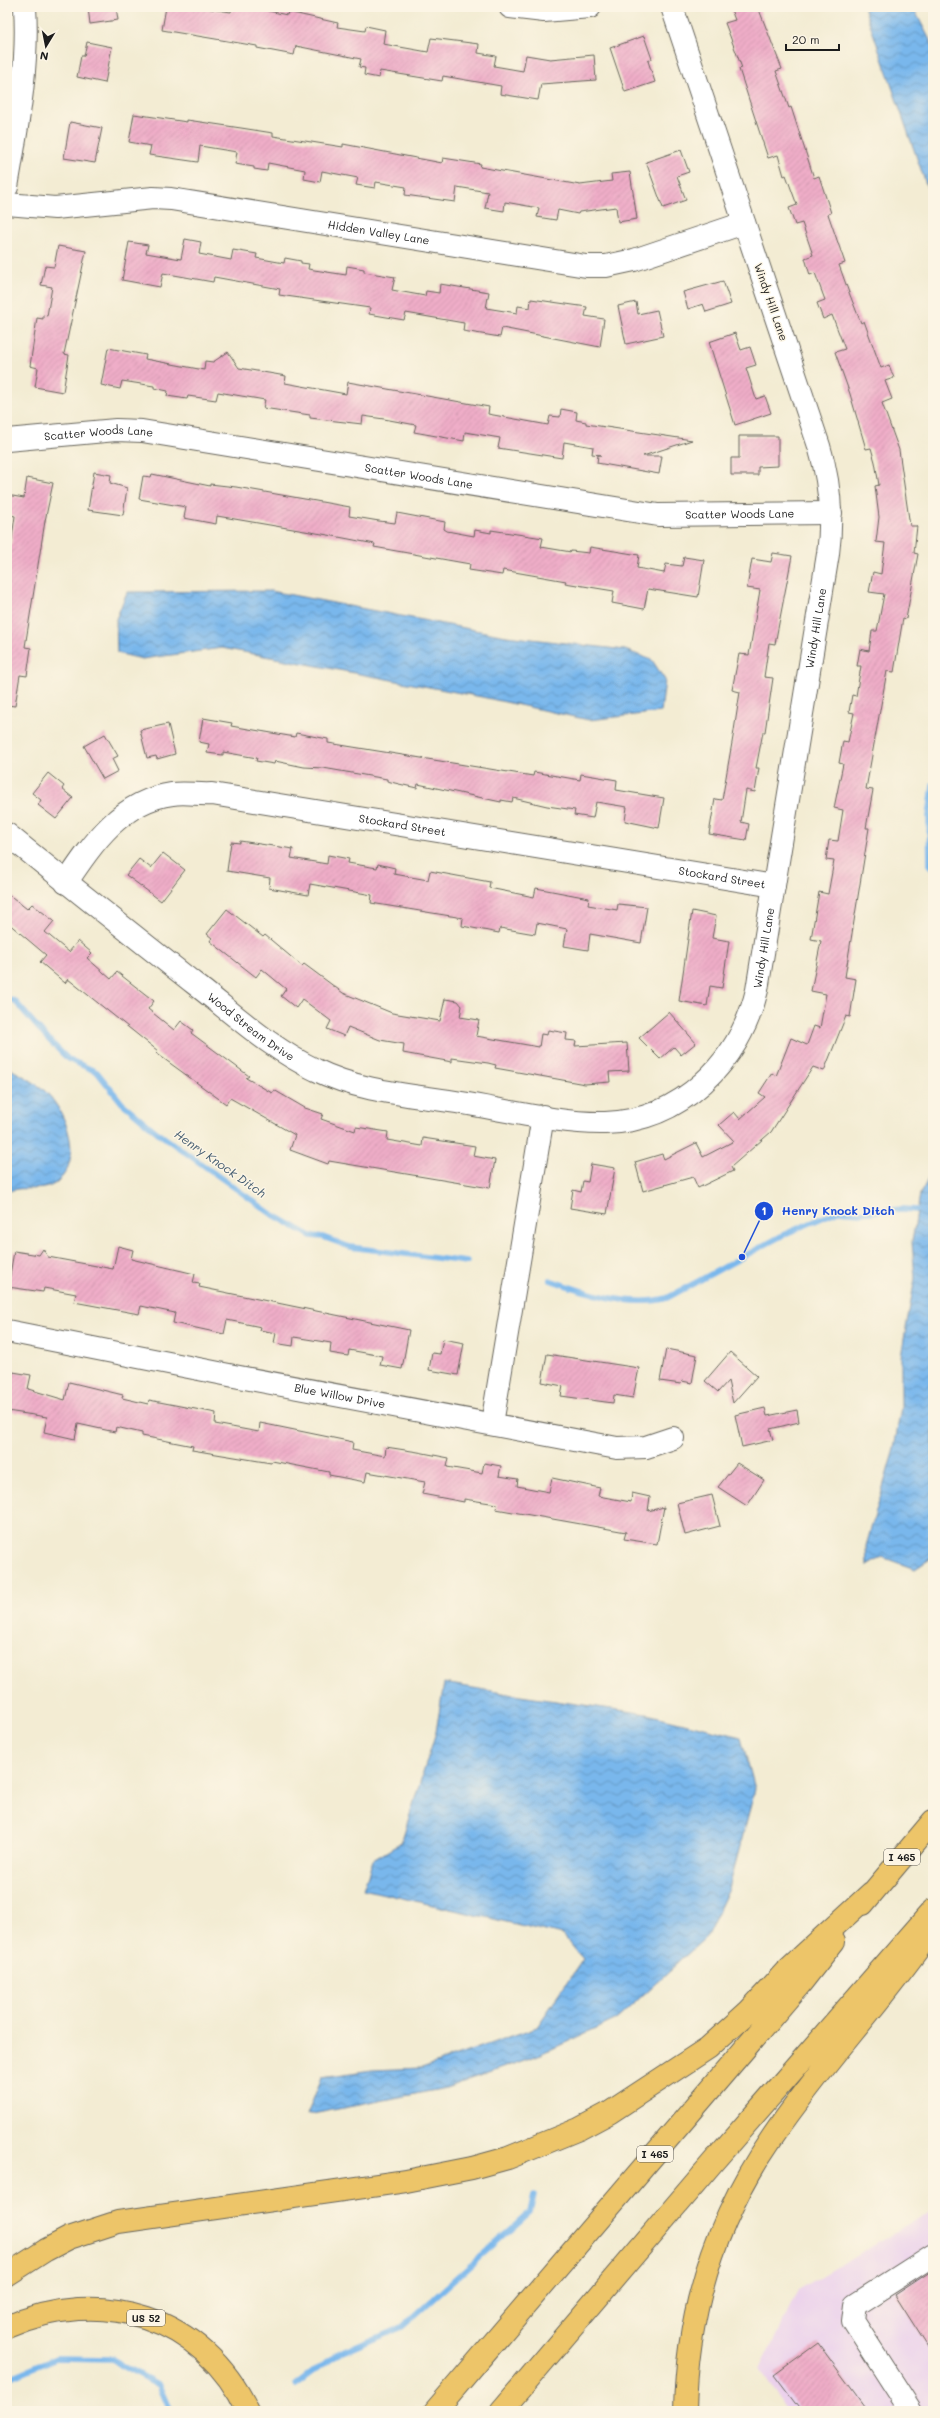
<svg xmlns="http://www.w3.org/2000/svg" width="940" height="2418" viewBox="0 0 940 2418" font-family="Mali,sans-serif">
	<defs>
		<pattern id="water-waves" width="16" height="10" patternUnits="userSpaceOnUse"><rect width="16" height="10" fill="#79b7ec"/><path d="M0 5q4-4 8 0t8 0" fill="none" stroke="#6294be"/></pattern>
		<pattern id="building-hatch" width="6" height="6" patternUnits="userSpaceOnUse"><rect width="6" height="6" fill="#efadc8"/><path d="M-1 1l2-2M0 6l6-6M5 7l2-2" fill="none" stroke="#cc94ab"/></pattern>
	</defs>
	<rect width="100%" height="100%" fill="#fcf5e5"/>
	<filter id="ink" filterUnits="userSpaceOnUse"><feTurbulence type="fractalNoise" baseFrequency=".025" numOctaves="2"/><feDisplacementMap in="SourceGraphic" scale="8" xChannelSelector="R" yChannelSelector="G"/><feConvolveMatrix kernelMatrix="1 2 1 2 8 2 1 2 1" color-interpolation-filters="sRGB"/></filter>
	<filter id="wash" filterUnits="userSpaceOnUse"><feTurbulence type="fractalNoise" baseFrequency=".012" numOctaves="4" result="noise"/><feDisplacementMap in="SourceGraphic" scale="16" xChannelSelector="R" yChannelSelector="G"/><feGaussianBlur stdDeviation="0.9" result="paint"/><feColorMatrix in="noise" values="0 0 0 0 0 0 0 0 0 0 0 0 0 0 0 0 0 1.4 0 .05"/><feComposite in="paint" operator="in"/></filter>
	<g filter="url(#wash)">
		<rect width="100%" height="100%" fill="#f3ecd3"/>
		<path fill="#ebd1ec" d="M933,2210v201h-145l-28,-42 38,-79z"/>
		<path fill="url(#water-waves)" stroke="#4a6a84" d="M864,7h49l20,39v158z
			M271,591l235,45 119,14 27,10 13,20 -4,32 -72,8 -107,-23 -260,-49 -80,11 -25,-6 -1,-34 11,-27z
			M7,1067c12,7 29,15 39,25 21,21 38,68 11,90 -14,12 -36,3 -47,9l-3,-3z
			M933,1170v387l-18,12 -33,-12 -15,9 -1,-20 28,-97 7,-42v-51l14,-78 -3,-36 8,-48z
			M444,1683l76,13 127,18 94,23 14,52 -26,99 -22,48 -90,83 -76,35 -95,34 -139,27 15,-38 50,-7 50,-2 115,-41 46,-68 -20,-24 -200,-46 10,-29 28,-17 35,-111z"/>
		<g fill="none" stroke-linecap="round" stroke-linejoin="round">
			<path stroke="#79b7ec" stroke-width="5.5" d="M933,785l-4,32 1,49 3,4
				M7,998l8,3 29,34 24,24 29,13 25,31 36,30 112,80 41,23 12,1 27,10 117,15
				M550,1280c33,12 82,28 117,18l118,-64 53,-23 22,2 42,-4 31,2
				M7,2379l50,-21 55,1 47,26 11,26
				M296,2385l38,-29 68,-29 128,-115 4,-17"/>
		</g>
		<g id="blocks">
			<path fill="url(#building-hatch)" d="M88,7h28l2,13 -28,4z
				M166,7h32l33,5 1,-5h18l37,8 1,-3 50,11 -1,4 28,4 1,-5 19,4 -2,14 45,8 3,-14 48,6 -1,9 18,3 -2,10 29,5 3,-16 24,4 44,-4 2,25 -55,4 -3,16 -38,-6 1,-8 -58,-10 -1,5 -62,-10 -1,7 -15,-3 1,-7 -6,-1 2,-8 -65,-13 -2,9 -37,-7v-2l-95,-16z
				M730,7h28l24,62 -6,2 13,37 2,-1 23,71 5,-2 12,37 -3,1 17,49 -6,2 9,25 13,33 3,-2 17,47 8,-3 5,13 -9,3 7,18 -10,4 17,47 11,76h7l-3,27 4,1 -12,65 -3,-1 -9,54 -7,-1 -21,118 7,1 -7,38h3l-24,149 11,2 -6,38 -4,-1 -22,55 -11,-4 -42,65 -40,35 2,4 -35,17 -5,-11 -50,14 -8,-29 27,-8 2,5 32,-16 7,14 31,-16 -15,-16 15,-13 6,7 25,-22 -6,-4 13,-20 4,3 15,-38 16,7 7,-19 6,2 6,-34 -15,-3 10,-50 -10,-2 8,-47 9,2 6,-33 -8,-1 3,-20 9,1 5,-31 -9,-2 9,-44 -4,-1 4,-22 5,1 6,-29 -5,-1 3,-17 4,1 5,-30h-4l3,-17 9,2 3,-20h5l7,-37 -15,-2 4,-20 8,2 4,-31 -9,-1 3,-25 -4,-31 4,-1 -4,-23 -4,-14 -5,1 -16,-55 -15,-42 10,-3 -13,-34 -9,4 -6,-16 8,-3 -10,-27 -5,2 -5,-17 8,-3 -11,-32 -7,2 -6,-17 8,-3 -11,-30 -2,1 -6,-21 -10,3 -29,-89 3,-1 -17,-45 10,-3z
				M644,36l8,23 -4,2 7,21 -30,10 -15,-44z
				M87,42l25,5 -7,36 -28,-6 4,-21h3z
				M134,114l53,8v-2l54,8 32,5v3l70,11v-3l99,19 1,-5 38,6 -1,3 100,18 32,-4 -1,-7 19,-2 7,47 -19,3 -2,-15 -37,5 -1,2 -20,-4 -2,10 -19,-3 2,-9 -34,-6 -1,9 -19,-3 3,-16 -31,-5 -2,15 -50,-7 1,-8 -30,-5 -1,6 -19,-3 2,-7 -36,-7 -2,11 -16,-3 1,-9 -37,-7 -1,8 -13,-2v-2l-19,-3 2,-12 -37,-6 -2,16 -49,-7 2,-9 -22,-4z
				M70,122l32,6 -7,35 -31,-5z
				M681,150l8,22 -12,4 9,24 -23,8 -17,-46z
				M185,239l16,3 -2,12 32,6 2,-10 24,4 -1,4 28,5 1,-5 16,3v2l8,1 -1,5 38,6 1,-9 17,3v3l31,5 -3,13 33,6 1,-5 13,2 1,-9 49,8 -3,16 31,5 1,-7 12,2 1,-9 56,8 -2,9 19,3 -4,28 -98,-19 -2,9 -37,-6 1,-8 -58,-10 -2,7 -35,-6 1,-6 -91,-13 1,-6 -66,-12 -1,5 -50,-9 -3,14 -38,-7 7,-38 19,3 -2,8 35,6z
				M58,246l28,5 -22,103 5,1 -6,37 -28,-5 3,-19 -8,-2 7,-48 6,1v-4l4,1 5,-29 -11,-2 4,-19 9,1z
				M723,281l8,23 -25,8 -3,-8 -15,5 -5,-17z
				M636,302l2,12 19,-4 6,26 -37,8 -8,-38z
				M735,333l6,17 9,-3 6,18 -10,3 10,31 9,-3 6,17 -36,12 -26,-83z
				M108,348l38,7 -1,4 59,11 1,-9 8,1 15,-10 11,16 47,8 -1,7 61,11 2,-12 141,25 -1,7 60,11 2,-9 10,1 1,-8 16,3 -1,8 10,2v2l106,16 -49,16h19l-3,18 -62,-11 1,-8h3l-9,-1 1,-7 -29,-5 -2,16 -64,-10 2,-10 -35,-6 -1,9 -50,-9 2,-7 -32,-6 -21,-3 -1,8 -52,-6v-3l-47,-7 2,-8 -47,-8 -2,8 -28,-4 -1,3 -20,-3 1,-5 -14,-3v-2l-32,-5 -2,8 -19,-4z
				M739,436h39v30l-20,1v8h-27v-17h8z
				M94,472l17,3 -1,8 17,5 -4,27 -35,-5z
				M152,474l58,12v-2l26,3 114,20 -1,9 30,5 16,2 2,-10 48,9 -1,7 3,2 27,5 1,-6 16,3v-3l52,8 -2,9 30,5v-1l18,2 1,-6 49,8 -2,13 27,5 2,-9 16,2 2,-9 20,3 -6,37 -50,-8 -4,20 -32,-6 2,-12 -49,-8 1,-2 -63,-11 -1,5 -33,-5 1,-6 -96,-17 1,-3 -47,-9 -111,-19 -1,8 -32,-6 2,-11 -47,-8 4,-23 8,1z
				M27,478l26,5 -8,38 -20,126 6,1 -4,28 -7,-1 -5,31 -8,-1v-153h3l5,-36 -8,-2v-19l17,3z
				M773,553l19,3 -17,88 -6,-1 -5,34 9,1 -8,54h-2l-7,36h3l-4,24 -9,-2 -5,32 8,2 -3,16 -37,-6 6,-35 7,1 11,-63 7,-45 -8,-2 7,-36 10,1 11,-65 -13,-2 5,-29 19,3z
				M203,718l29,5 -1,3 64,11 1,-4 32,6v4l205,33 1,-4 46,8 1,-6 36,6 -1,10 48,8 -5,30 -34,-7 2,-14 -31,-5 -3,16 -19,-3 1,-5 -28,-4 -34,-8 -1,4 -11,-2v2l-83,-18 -1,4 -18,-4 -12,-3v-2l-64,-11 -19,-1 -29,-6 -1,3 -18,-3 1,-3 -34,-6v3l-16,-2 2,-9 -10,-2z
				M168,724l7,30 -18,5 -1,-3 -9,2 -7,-28z
				M105,734l13,22 -6,3 6,12 -15,8 -19,-33z
				M48,773l16,13 -2,3 11,9 -17,21 -18,-14 3,-5 -9,-7z
				M240,841l53,8 -2,9 36,6 1,-9 21,4 -1,4 29,5 1,-4 17,4 -1,6 34,6 2,-9 60,11 -1,6 45,9 2,-9 53,10 -1,7 29,5 1,-6 29,3 -6,36 -51,-9 -2,16 -24,-4 3,-17 -30,-6 -2,11 -35,-6 -1,5 -37,-7 1,-8 -92,-15 1,-8 -62,-11 -2,11 -39,-7 1,-10 -43,-7 4,-29 9,1z
				M163,853l22,17 -24,31 -35,-26 13,-16 12,9z
				M7,893l20,16 5,-5 22,17 -9,11 24,20 9,-11 14,12 -5,5 24,21 6,-7 37,29 -6,8 26,21 7,-9 12,9 -2,3 58,43 -3,2 26,15 2,-3 31,18 18,6 -2,5 34,12 1,-4 32,5 -1,8 35,6 1,-8 52,8 -2,10 22,4 -5,28 -161,-27 -1,3 -38,-14 5,-15 -65,-37 -4,6 -70,-51 2,-2 -90,-72 -3,4 -25,-21 6,-7 -39,-33z
				M227,909l36,28 2,-2 37,31 2,-2 39,29 49,20 48,8 5,-22 13,2 4,5 -2,11 19,3 -3,16 63,11 2,-13 6,1 1,-5 19,3 -1,7 10,1 -1,5 52,-3 2,28 -20,1 1,10 -25,2 -90,-16 1,-3 -8,-2 -36,-5v4l-49,-9 1,-9 -24,-4 -32,-13 -4,9 -17,-7 4,-8 -29,-22 -6,9 -15,-12 5,-7 -24,-20 -6,8 -46,-36 2,-3 -5,-4z
				M692,911l24,5 -4,22 17,3 -7,47 -12,-2 -3,20 -28,-5z
				M669,1012l27,31 -15,12 -7,-8 -14,12 -21,-21z
				M591,1164l24,4 -8,46 -37,-6 3,-18 8,2 2,-11 5,1z
				M118,1246l15,4 -2,9 64,15 -2,9 7,1 -1,3 210,43 -7,39 -22,-4 2,-9 -33,-6 -1,6 -18,-3 1,-10 -37,-6 -1,9 -19,-3 2,-10 -16,-3 1,-3 -34,-7 -3,14 -51,-11 2,-10 -34,-7 -2,8 -65,-12 2,-8 -32,-6 -1,4 -35,-5 6,-36 25,4 4,-6 5,8 65,12z
				M443,1339l21,4 -6,32 -29,-5 3,-17 8,1z
				M666,1349l31,6 -5,28 -10,-2 -1,3 -21,-3z
				M730,1352l27,24 -24,27 -5,-22 -10,11 -13,-11z
				M547,1354l92,14 -6,30 -19,-3 -1,8 -52,-7 2,-10 -21,-4z
				M13,1372l18,3 -3,14 37,11 4,-18 54,13 -1,3 26,6 1,-4 67,13 -1,11 44,8 1,-9 20,4 73,15 -1,8 33,6 1,-9 32,5 31,6 -2,9 35,6 2,-10 17,3 -2,10 19,3 -1,7 32,6 3,-14 48,10 -2,8 33,6 1,-9 18,4 -2,14 16,-4 -7,37 -33,-5 2,-7 -130,-23 1,-5 -33,-5v3l-42,-8 3,-12 -58,-10 -2,10 -36,-7v-3l-57,-11 -1,2 -79,-13 1,-4 -51,-10v-3l-26,-6 -1,5 -37,-8 -3,15 -31,-7 3,-15 -40,-6v-31l5,1z
				M765,1408l2,8 30,-6 2,12 -29,7 3,11 -31,7 -7,-32z
				M737,1463l27,17 -17,26 -29,-19z
				M712,1495l8,31 -35,9 -8,-32z
				M933,2270v85l-38,-60z
				M818,2343l50,68h-67l-27,-36z"/>
		</g>
	</g>
	<g filter="url(#ink)">
		<use href="#blocks" fill-opacity="0" stroke="#67655c" stroke-width="1"/>
		<g fill="none" stroke-linecap="round" stroke-linejoin="round">
			<g stroke="#67655c" stroke-width="24">
				<g id="minor">
					<path d="M510,7l34,4 46,-4"/>
					<path d="M7,187c10,-60 22,-119 18,-180"/>
					<path id="s1" d="M7,204l48,4 98,-10 18,1 415,67h20l28,-6 110,-37"/>
					<path id="s2" d="M7,440l109,-10 26,1 516,84 173,-2"/>
					<path id="s3" d="M7,834c62,51 125,100 188,150 39,30 76,65 121,86 44,22 98,25 146,33 43,7 100,21 143,20 76,-2 135,-61 152,-133l71,-436c5,-38 2,-72 -9,-108l-147,-439"/>
					<path id="s4" d="M66,883c27,-40 55,-82 106,-89 14,-2 27,1 40,0l562,92"/>
					<path id="s5" d="M7,1331l227,45 383,72 29,-1 27,-9"/>
					<path d="M492,1424l51,-308"/>
					<path d="M911,2411l-58,-90 2,-16 78,-50"/>
				</g>
			</g>
			<g stroke="#67655c" stroke-width="24">
				<path id="highway" d="M863,1904l70,-83
					M7,2275l39,-25 23,-12 49,-16 288,-41 66,-13 36,-10 71,-29 30,-16 99,-65 41,-37 37,-40 85,-78
					M7,2327c94,-42 196,-11 241,84
					M435,2411l366,-428 33,-42
					M501,2411l212,-249 220,-252
					M685,2411c2,-100 31,-193 88,-275 49,-72 111,-136 160,-208"/>
			</g>
			<use href="#minor" stroke="#fff" stroke-width="22"/>
			<use href="#highway" stroke="#edc569" stroke-width="22"/>
		</g>
	</g>
	<g text-anchor="middle" stroke-width="3" stroke-linejoin="round" paint-order="stroke">
		<g fill="#fcf5e5" stroke="#5f5d58" stroke-width="1">
			<rect x="884" y="1849" width="36" height="16" rx="3"/>
			<rect x="637" y="2146" width="36" height="16" rx="3"/>
			<rect x="127" y="2310" width="38" height="16" rx="3"/>
		</g>
		<g font-size="10" font-weight="bold" fill="#1c1c1c">
			<text x="902" y="1861">I 465</text>
			<text x="655" y="2158">I 465</text>
			<text x="146" y="2322">US 52</text>
		</g>
		<g font-size="11" fill="#1c1c1c" stroke="#fcf5e5">
			<text dy="4" stroke="none"><textPath href="#s1" startOffset="375">Hidden Valley Lane</textPath></text>
			<text transform="translate(771 302) rotate(71)" y="4">Windy Hill Lane</text>
			<text dy="4" stroke="none"><textPath href="#s2" startOffset="92">Scatter Woods Lane</textPath></text>
			<text dy="4" stroke="none"><textPath href="#s2" startOffset="416">Scatter Woods Lane</textPath></text>
			<text dy="4" stroke="none"><textPath href="#s2" startOffset="740">Scatter Woods Lane</textPath></text>
			<text dy="4" stroke="none"><textPath href="#s3" startOffset="1268">Windy Hill Lane</textPath></text>
			<text dy="4" stroke="none"><textPath href="#s4" startOffset="376">Stockard Street</textPath></text>
			<text dy="4" stroke="none"><textPath href="#s4" startOffset="700">Stockard Street</textPath></text>
			<text dy="4" stroke="none"><textPath href="#s3" startOffset="944">Windy Hill Lane</textPath></text>
			<text dy="4" stroke="none"><textPath href="#s3" startOffset="311">Wood Stream Drive</textPath></text>
			<text dy="4" stroke="none"><textPath href="#s5" startOffset="339">Blue Willow Drive</textPath></text>
		</g>
		<g font-size="12" font-style="italic" fill="#415a6f" stroke="#fcf5e5">
			<text transform="translate(220 1164) rotate(35)" y="4">Henry Knock Ditch</text>
		</g>
	</g>
	<path fill="none" stroke="#1d4ed8" stroke-width="1.5" d="M742 1257L764 1211"/>
	<g fill="#1d4ed8" stroke="#fcf5e5" stroke-width="1.5">
		<circle cx="742" cy="1257" r="4"/>
		<circle cx="764" cy="1211" r="10"/>
	</g>
	<g font-size="12" text-anchor="middle" font-weight="bold" fill="#fff">
		<text x="764" y="1215">1</text>
	</g>
	<g font-size="12" text-anchor="middle" font-weight="bold" fill="#1d4ed8" stroke="#fcf5e5" stroke-width="3" stroke-linejoin="round" paint-order="stroke">
		<text x="838" y="1215">Henry Knock Ditch</text>
	</g>
	<rect width="940" height="2418" fill="none" stroke="#fcf5e5" stroke-width="24"/>
	<g transform="translate(46 46) rotate(190)" stroke="#fcf5e5" stroke-width="3" paint-order="stroke">
	<path d="M0-3L7 15L0 10L-7 15Z" fill="#1c1c1c"/>
	<text y="-6" font-size="11" font-weight="bold" text-anchor="middle" fill="#1c1c1c">N</text>
	</g>
	<path d="M786 44v6h53v-6" fill="none" stroke="#1c1c1c" stroke-width="2"/>
	<text x="792" y="44" font-size="12" fill="#1c1c1c" stroke="#fcf5e5" stroke-width="3" paint-order="stroke">20 m</text>
</svg>
